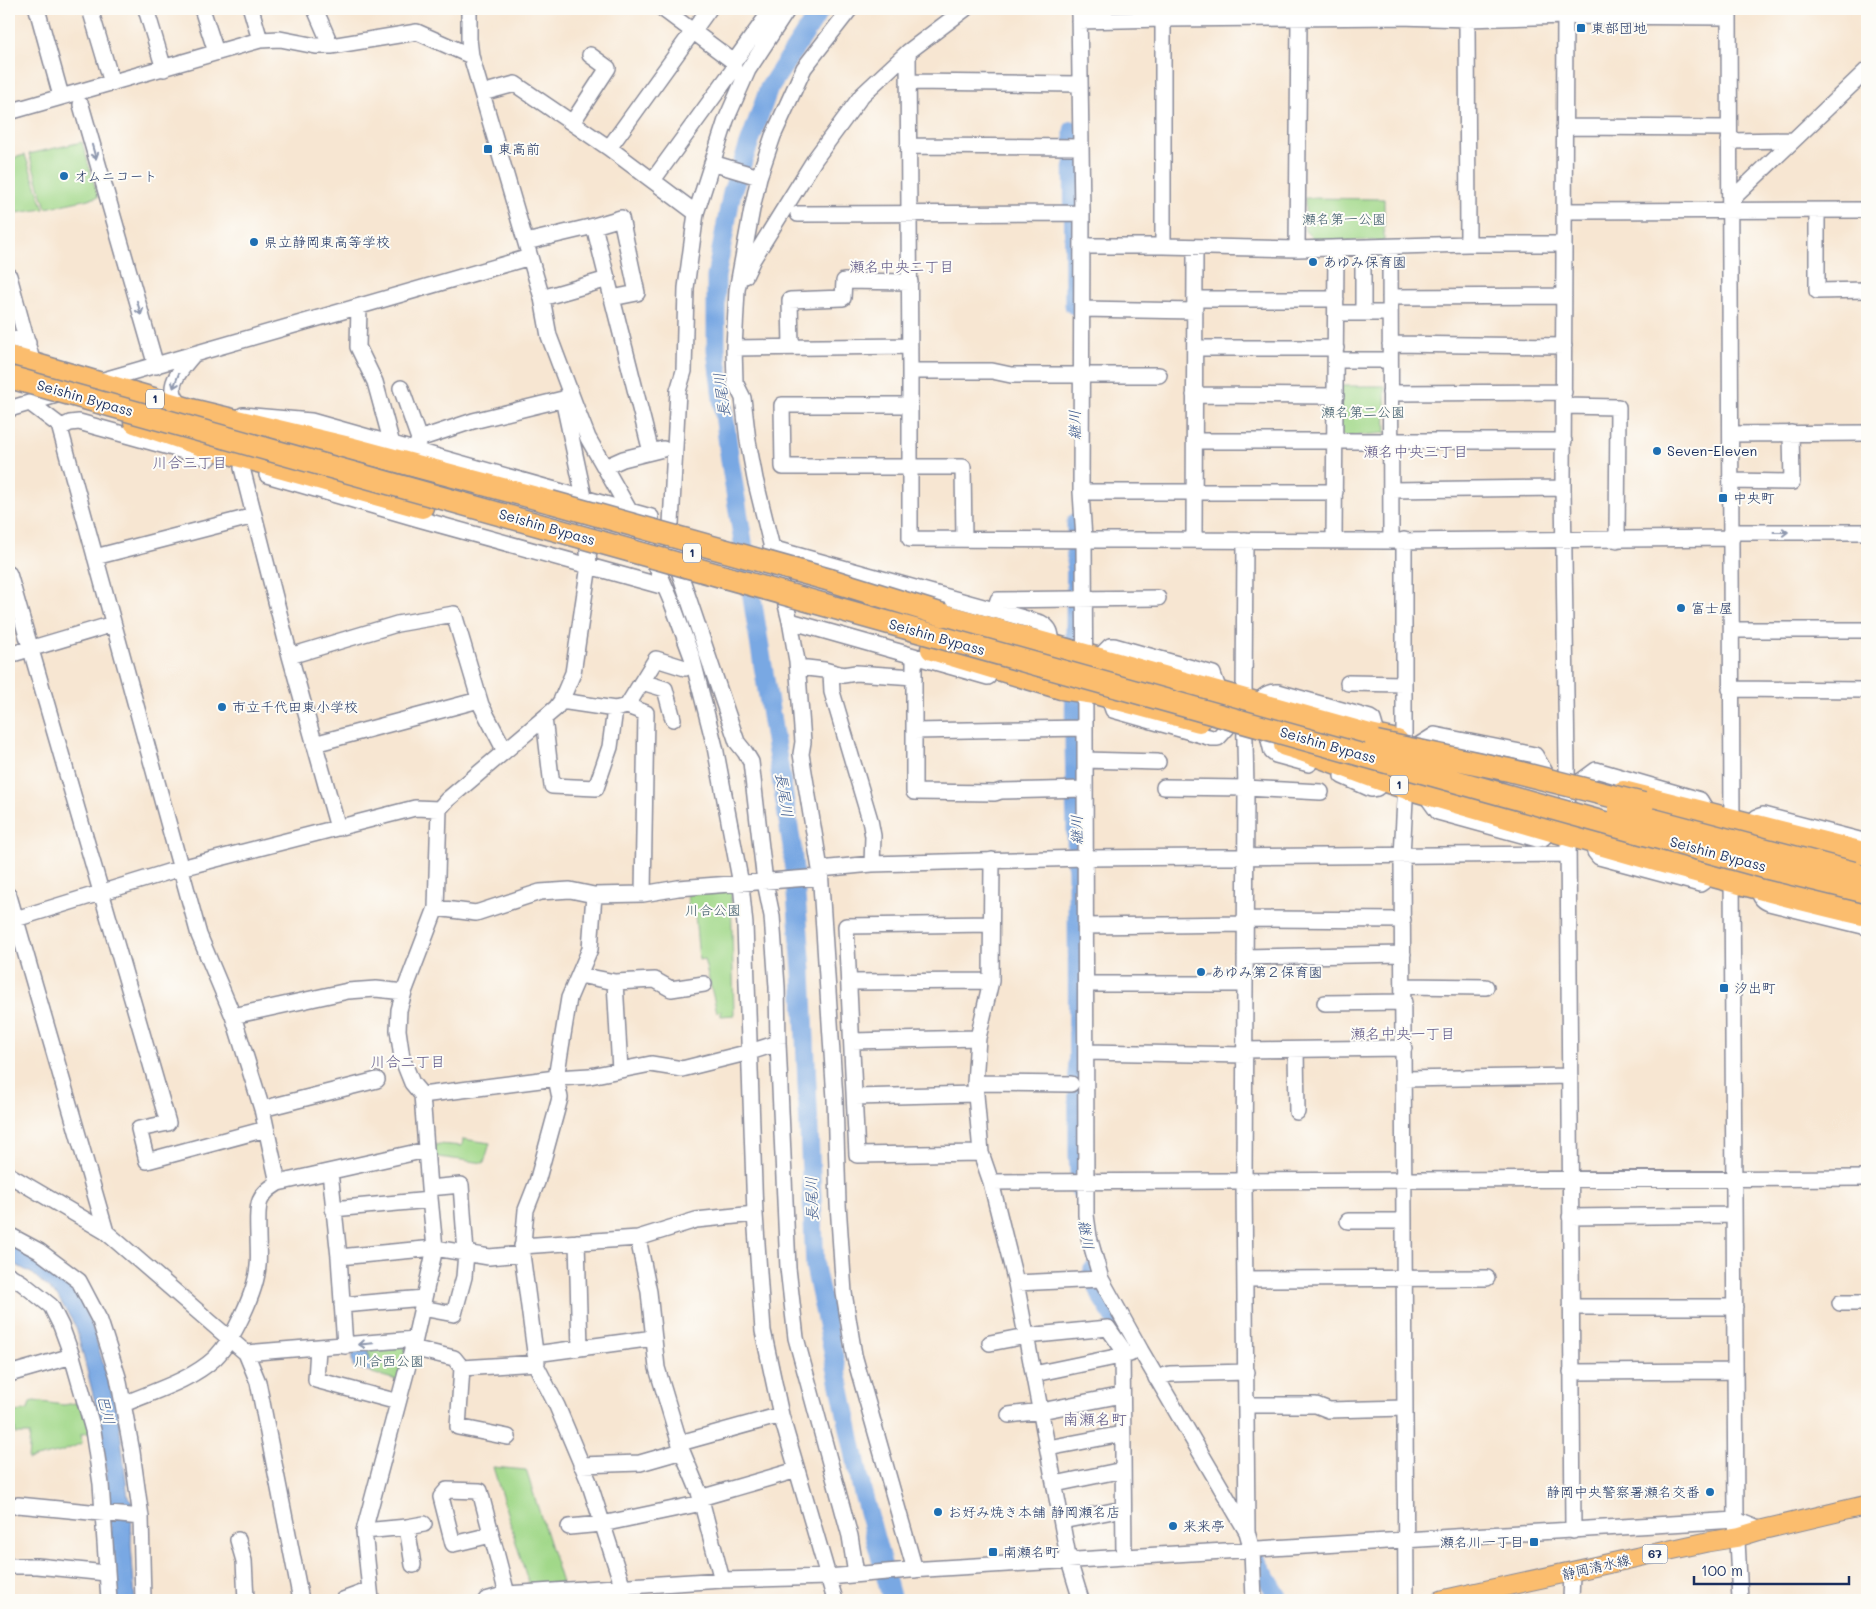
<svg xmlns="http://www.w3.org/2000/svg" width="1876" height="1609" viewBox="0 0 1876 1609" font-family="Mali,'Klee One',sans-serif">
	<rect width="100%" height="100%" fill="#fdfcf7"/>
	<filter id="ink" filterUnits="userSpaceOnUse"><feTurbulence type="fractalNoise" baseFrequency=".02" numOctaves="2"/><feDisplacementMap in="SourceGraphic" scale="10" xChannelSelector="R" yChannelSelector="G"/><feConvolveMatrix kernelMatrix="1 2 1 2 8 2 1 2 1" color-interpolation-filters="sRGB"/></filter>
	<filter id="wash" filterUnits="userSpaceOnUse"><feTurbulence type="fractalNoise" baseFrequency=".0096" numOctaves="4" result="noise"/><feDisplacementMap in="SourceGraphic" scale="20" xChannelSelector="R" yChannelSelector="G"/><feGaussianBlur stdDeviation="1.12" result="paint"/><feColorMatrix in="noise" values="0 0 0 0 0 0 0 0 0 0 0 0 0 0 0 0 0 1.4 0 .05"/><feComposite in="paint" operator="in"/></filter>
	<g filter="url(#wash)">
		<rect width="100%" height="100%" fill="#f7e6d2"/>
		<path fill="#a1d889" stroke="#5e8474" d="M82,142l16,55 -52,11 -17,-54z
			M25,155l19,54 -35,5v-55z
			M1305,198l79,1v42l-69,-1 -10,-9z
			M1341,386h44l1,47 -42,4 -4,-4z
			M731,888l3,127 -13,1v-5l-4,1 -13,-53 -5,1 -4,-46h-6l-2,-22z
			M463,1139l27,4 -6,20 -53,-7v-9l8,-3 23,2z
			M402,1345l5,5 -7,31 -28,-8 -3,-24z
			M34,1401l30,4 16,-3 11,31 -10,1 1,9 -21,9 -33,8 2,-26h-14l-1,-5h-4v-3h-2v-13l19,-3 2,-8z
			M493,1467l33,3 36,113 -33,2z"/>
		<path fill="#79a8e3" stroke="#4a6ca0" d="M9,1242l46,28 21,21 16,35 26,88 10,84 4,4 -1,42 4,56h-19l-10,-135 -7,-47 -23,-91 -18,-30 -25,-23 -24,-13z
			M368,1350l3,22 -18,-5 -2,-16z"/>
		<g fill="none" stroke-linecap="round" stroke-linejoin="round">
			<path stroke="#79a8e3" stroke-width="19" d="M821,9l-52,79 -37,104 -16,85v73l14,111 62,385 10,124 13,297 47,223 30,110
				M1073,130l1,175
				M1076,522l-2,223 3,133 1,279 2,33
				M1092,1271l10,27 22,35
				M1248,1547l32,53"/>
		</g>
	</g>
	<g filter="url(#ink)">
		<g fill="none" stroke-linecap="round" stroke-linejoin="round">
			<g stroke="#898a98" stroke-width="18">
				<path id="minor" d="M37,9l24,87
					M90,9l22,74
					M146,9l18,60
					M202,9l14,43
					M251,9l9,31
					M315,9l16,37
					M469,9v30l2,17 71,242 7,38 26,69 13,33 54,95 30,70 20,54 23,90 26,137 4,41 10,289 8,117 18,84 54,185
					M663,9l71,53
					M788,9l-40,61 -22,50 -30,93 -10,75 -2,83 -6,20 -7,133 3,32 63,186 8,10 6,10 14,120 7,34 5,71 1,56 10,225 8,70 54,198 6,38
					M850,9l-46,59 -31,68 -14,41 -7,32 -15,81 -3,58 1,34 8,16 5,43 7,38 35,142 7,40 6,81 -2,12 19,115 15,230 3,105 6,89 10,62 61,215
					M1079,9l3,204 -1,279 3,47 1,189 1,487 3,22 12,42 40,72 106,181
					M1565,9l-2,479 5,347 5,696
					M1729,9l3,818
					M1467,19l1,225
					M1079,21l84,-2
					M908,52l2,319v168l481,2 341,-3
					M908,82l172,2
					M482,93l33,-9 94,64 87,65
					M81,105l75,261
					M9,112l251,-72 20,-1 36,7h15l86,-14 54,24
					M572,123l36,-55 -18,-13
					M1564,127l165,1
					M1729,141l64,-1
					M908,146l173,1
					M609,148l100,-139
					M712,163l47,14
					M653,180l80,-110 1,-8 38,-53
					M1730,201l137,-131
					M1564,211l303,-1
					M1817,211v80l50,-1
					M798,214l284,-1
					M526,242l68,-16
					M1082,246h81l134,3 171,-5h96
					M1163,246v-227l237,-2 67,2 98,-3 164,1
					M1390,247l1,294
					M1363,248v65
					M1297,249l2,-231
					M9,276l24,88
					M745,276l8,-17 62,-100 47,-64 46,-43 57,-43
					M1390,297l174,-1
					M542,298l66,-19
					M612,298l25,-5 -16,-75 -27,8 18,72 39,154
					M1195,299h141
					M359,307l-1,40 17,35 17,62
					M1082,309l113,2
					M1336,313h54
					M9,338l19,5
					M1390,344l174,2
					M791,347l-1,-47 53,-2 1,-17 66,1
					M734,348l176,-2
					M1195,348h141
					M1336,360h54
					M910,371h82l19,4h148
					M97,382l433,-125
					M401,388l18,51
					M1390,393l174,-1
					M1194,395l142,1
					M30,403l29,22 140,510 34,81 29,93 16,74
					M910,405h-128l1,62h180l1,72
					M1564,406l54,1 -1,133
					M184,407c-23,-18 -5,-35 9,-52
					M9,409l54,-16
					M243,415l68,6 340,96
					M60,428l10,-5 9,-1 130,36
					M1731,434l136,-1
					M1194,441h370
					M415,450l4,-11 54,-18 90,-22
					M605,467l18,-8 40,-10
					M242,468l48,188 48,172
					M267,475l152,44 246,68
					M1732,481l60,1 -1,-49
					M1391,490l172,-2
					M1081,492h254
					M1732,532h135
					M1194,540l1,-293
					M1245,540l-1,158 2,90 -2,393 3,351 5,18 2,50
					M1334,540l2,-292
					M1404,540v194
					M771,548l270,75c10,5 10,11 11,22
					M95,557l159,-41
					M9,574l159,549 -29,6 8,32 119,-32
					M995,610l3,-10 160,-2
					M790,621l198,56
					M1732,630h135
					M9,655l104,-31
					M290,656l107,-32 57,-10 27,91 24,46
					M914,656v136l81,1 6,-2 84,-2
					M1098,658l12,-12h4l99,28 6,17
					M798,667l26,3 19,5 13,-2 58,4
					M831,672l1,20 38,128 3,16 -1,28
					M642,682l23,7 8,30
					M1348,683l56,1
					M1730,689l137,1
					M1108,696l5,14 99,28h6l9,-10
					M561,701l54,8 12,-3 19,7 -3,181
					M1257,703c7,-7 11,-12 21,-11l92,26 3,2 5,17
					M627,706l29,-47 29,9
					M544,718l8,68 44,2 14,-41 5,-38
					M914,731l171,-3
					M1269,740l3,12 4,3 33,9
					M314,744l165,-44
					M1419,745l16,-10 100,20 10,17
					M1085,760l73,2
					M1342,776l29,13 6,-1 8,-8
					M1581,781l15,-11 104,30 9,15
					M1164,787l82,1 75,4
					M1428,793l2,8 8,11 99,27 6,-1 8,-9
					M1750,826l7,-9 6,-2 104,27
					M1593,841l2,11 4,5 101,27 13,-9
					M992,860l-1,121 -13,57 -3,45 6,70 10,29 25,101 53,278 12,39
					M820,869l52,-5 213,-6 483,-4
					M1732,873l4,647 4,80
					M1758,887c2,9 3,13 11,16l98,24
					M594,895l-4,54 -21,49 -13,80 4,20 -23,84 -11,28 -4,44 15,113 20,39 32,76 38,118
					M9,896l97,336
					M436,908l40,5 64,-21 30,-2 24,5 49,-1 35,-6 143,-11
					M1245,919l158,1
					M9,921l172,-53 234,-60 24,1
					M1085,926l160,-2
					M1245,957l158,-3
					M579,975l36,7 40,-2 16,9 33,-5
					M615,982l5,88
					M849,982l142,-1
					M1086,984h159
					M1403,986l83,1
					M1325,1003l79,-1
					M233,1016l115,-25 28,-2 28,3
					M852,1041l126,-3
					M1245,1050l159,-2
					M1296,1050l1,62
					M1086,1052l159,3
					M1404,1079l166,-3
					M975,1083l96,1
					M422,1095l134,-17 34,-2 61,-12 31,5 68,-17 28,-9
					M855,1097l120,-3
					M262,1109l115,-29
					M981,1153l-124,2 -11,-229 145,-2
					M330,1172l9,85 6,89
					M9,1175l97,57 140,121 12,29 43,218
					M991,1182l876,-4
					M333,1209l97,-9
					M1570,1217l164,-2
					M1348,1221h56
					M9,1235l30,16 40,30 21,40 18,56 14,75 9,65 2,83
					M638,1238l58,-18 59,-6
					M577,1242l3,106
					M522,1246l116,-8 11,54 8,76 25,83 -42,12 -59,2
					M339,1257l96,-9 54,9 33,-3
					M9,1275l13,8 29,23 10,20 11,30 21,74 8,54 8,116
					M1245,1279l242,-1
					M1016,1283l85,-4
					M1840,1303h27
					M342,1305l82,-7
					M1571,1307h164
					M422,1308l32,6 10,-37 2,-24 -5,-68 -32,3
					M990,1343l36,-7 82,-8 14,20 2,209
					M318,1348l-2,32 82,22
					M412,1348l42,10 8,10 -4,59 50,10
					M246,1353l169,-14
					M535,1354l119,-16
					M462,1368l75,-5
					M1571,1372l164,-1
					M9,1374l63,-18
					M1034,1374l96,-20
					M1156,1378l14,-4 77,-2
					M124,1404c30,-13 66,-23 91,-46 18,-18 41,-66 43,-92 2,-15 -3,-53 2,-65 4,-9 10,-13 18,-18l148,-33
					M1247,1405h69l13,5 76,-2
					M1009,1415l32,-4 81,-16
					M680,1443l101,-28
					M1048,1448l74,-14
					M682,1451l17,41 23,88
					M1055,1484l68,-14
					M700,1498l97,-28
					M9,1507l9,-2 123,12
					M1062,1521l61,-12
					M407,1527l6,38
					M569,1527l33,-3 100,-21
					M364,1531l43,-4 17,-3
					M491,1535l-38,9 -12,-47 6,-7 33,1 27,103
					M238,1540l6,21 2,39
					M9,1566h28l69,7
					M343,1600l27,-10
					M371,1600l-7,-69 51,-192 20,-91 -6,-60 -7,-93 -10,-12 -10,-25 -4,-28 1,-20 5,-18 32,-84 3,-99 8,-9 109,-92 5,-7 12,-28 16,-108 -5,-68 -21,-98 8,-4
					M486,1600l21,-6 215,-14 106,-3 82,-7 826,-50 25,10
					M1406,1600l-4,-744 4,-75
					M1571,1600l1,-27"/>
			</g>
			<g stroke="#898a98" stroke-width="21">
				<path id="major" d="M1442,1600l265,-58 31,-5 23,-7 106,-25"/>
			</g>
			<g stroke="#898a98" stroke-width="25">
				<path id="highway" d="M9,357l186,54 154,37 202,54
					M135,422l73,25 214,60
					M943,615l427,120 27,6
					M932,649l129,39 34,5 104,28
					M1285,745c42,12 81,31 122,43 153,44 305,91 460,127
					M1623,792l244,62"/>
			</g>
			<use href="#minor" stroke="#fff" stroke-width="15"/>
			<use href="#major" stroke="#fbbd6e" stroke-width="19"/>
			<use href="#highway" stroke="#fbbd6e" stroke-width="22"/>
			<g stroke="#898a98" stroke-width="25" stroke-linecap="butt">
				<path id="highway-bridge" d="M9,377l1585,443 170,47 103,25
					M551,502l279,78 113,35
					M1376,742l133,28 134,34
					M1619,811l235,62"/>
			</g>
			<use href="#highway-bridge" stroke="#fbbd6e" stroke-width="22"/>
		</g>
		<defs><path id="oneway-shaft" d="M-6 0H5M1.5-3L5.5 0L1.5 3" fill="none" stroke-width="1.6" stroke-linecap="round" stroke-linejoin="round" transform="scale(1.25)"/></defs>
		<g stroke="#8d97ae">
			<use href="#oneway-shaft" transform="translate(94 152) rotate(74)"/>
			<use href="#oneway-shaft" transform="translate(139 308) rotate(74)"/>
			<use href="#oneway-shaft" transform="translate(176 381) rotate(111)"/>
			<use href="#oneway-shaft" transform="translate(1781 532)"/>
			<use href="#oneway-shaft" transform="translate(366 1344) rotate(175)"/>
		</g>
	</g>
	<g fill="#1f6fb2" stroke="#fdfcf7" stroke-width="2">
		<rect x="1576" y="23" width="10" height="10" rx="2.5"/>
		<rect x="483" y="144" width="10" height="10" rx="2.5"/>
		<circle cx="64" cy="176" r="5"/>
		<circle cx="254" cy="242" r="5"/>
		<circle cx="1313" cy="262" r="5"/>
		<circle cx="1657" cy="451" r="5"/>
		<rect x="1718" y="493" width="10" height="10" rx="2.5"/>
		<circle cx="1681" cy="608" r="5"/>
		<circle cx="222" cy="707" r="5"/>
		<circle cx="1201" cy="972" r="5"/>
		<rect x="1719" y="983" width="10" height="10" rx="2.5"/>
		<circle cx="1710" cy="1492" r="5"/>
		<circle cx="938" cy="1512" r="5"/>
		<circle cx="1173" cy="1526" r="5"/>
		<rect x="1529" y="1537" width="10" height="10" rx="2.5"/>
		<rect x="988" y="1547" width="10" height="10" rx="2.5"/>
	</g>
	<g text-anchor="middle" stroke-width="4" stroke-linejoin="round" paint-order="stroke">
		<g fill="#fdfcf7" stroke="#5f6c8c" stroke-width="1">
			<rect x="146" y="389.5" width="18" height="19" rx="4"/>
			<rect x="683" y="543.5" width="18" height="19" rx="4"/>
			<rect x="1390" y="775.5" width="18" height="19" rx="4"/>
			<rect x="1642.5" y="1544.5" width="25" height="19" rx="4"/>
		</g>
		<g font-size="12" font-weight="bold" fill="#1b2f5e">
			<text x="155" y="403">1</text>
			<text x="692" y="557">1</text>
			<text x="1399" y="789">1</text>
			<text x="1655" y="1558">67</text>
		</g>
		<g font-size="14" fill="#1b2f5e" stroke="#fdfcf7" text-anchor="start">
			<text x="1591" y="33">東部団地</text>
			<text x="498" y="154">東高前</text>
			<text x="74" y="181">オムニコート</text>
			<text x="264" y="247">県立静岡東高等学校</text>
			<text x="1323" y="267">あゆみ保育園</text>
			<text x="1667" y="456">Seven-Eleven</text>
			<text x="1733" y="503">中央町</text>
			<text x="1691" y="613">富士屋</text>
			<text x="232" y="712">市立千代田東小学校</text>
			<text x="1211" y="977">あゆみ第２保育園</text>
			<text x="1734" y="993">汐出町</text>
			<text x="1700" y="1497" text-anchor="end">静岡中央警察署瀬名交番</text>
			<text x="948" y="1517">お好み焼き本舗 静岡瀬名店</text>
			<text x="1183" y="1531">来来亭</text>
			<text x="1524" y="1547" text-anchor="end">瀬名川一丁目</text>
			<text x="1003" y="1557">南瀬名町</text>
		</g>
		<g font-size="14" fill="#3c5969" stroke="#fdfcf7">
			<text x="1344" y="224">瀬名第一公園</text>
			<text x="1363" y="417">瀬名第二公園</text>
			<text x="713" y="915">川合公園</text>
			<text x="389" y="1366">川合西公園</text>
		</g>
		<g font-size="14" fill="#1b2f5e" stroke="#fdfcf7">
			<text transform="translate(85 398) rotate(16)" y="5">Seishin Bypass</text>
			<text transform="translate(547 527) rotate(16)" y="5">Seishin Bypass</text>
			<text transform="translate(937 637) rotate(16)" y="5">Seishin Bypass</text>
			<text transform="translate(1328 745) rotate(16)" y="5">Seishin Bypass</text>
			<text transform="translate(1718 854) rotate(15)" y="5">Seishin Bypass</text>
			<text transform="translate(1596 1567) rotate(-13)" y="5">静岡清水線</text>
		</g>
		<g font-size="15" fill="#5f5786" stroke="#fdfcf7">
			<text x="902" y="272">瀬名中央二丁目</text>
			<text x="1416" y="457">瀬名中央三丁目</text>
			<text x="190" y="468">川合三丁目</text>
			<text x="1403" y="1039">瀬名中央一丁目</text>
			<text x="408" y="1067">川合二丁目</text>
		</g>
		<g font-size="15" font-style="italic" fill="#3c598d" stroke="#fdfcf7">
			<text transform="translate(722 395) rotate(-97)" y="5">長尾川</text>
			<text transform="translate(1075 425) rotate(-90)" y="5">継川</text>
			<text transform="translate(784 795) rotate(81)" y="5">長尾川</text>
			<text transform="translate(1077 830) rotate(-90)" y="5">継川</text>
			<text transform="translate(812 1199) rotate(-92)" y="5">長尾川</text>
			<text transform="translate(1086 1235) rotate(80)" y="5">継川</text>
			<text transform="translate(106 1410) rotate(77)" y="5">巴川</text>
		</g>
		<g font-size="16" fill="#5f5786" stroke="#fdfcf7">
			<text x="1095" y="1425">南瀬名町</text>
		</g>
	</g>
	<rect width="1876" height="1609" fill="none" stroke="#fdfcf7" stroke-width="30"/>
	<path d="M1694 1576v8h155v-8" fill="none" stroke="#1b2f5e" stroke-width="2.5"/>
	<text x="1701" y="1576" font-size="15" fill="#1b2f5e" stroke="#fdfcf7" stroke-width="4" paint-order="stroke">100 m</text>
</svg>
